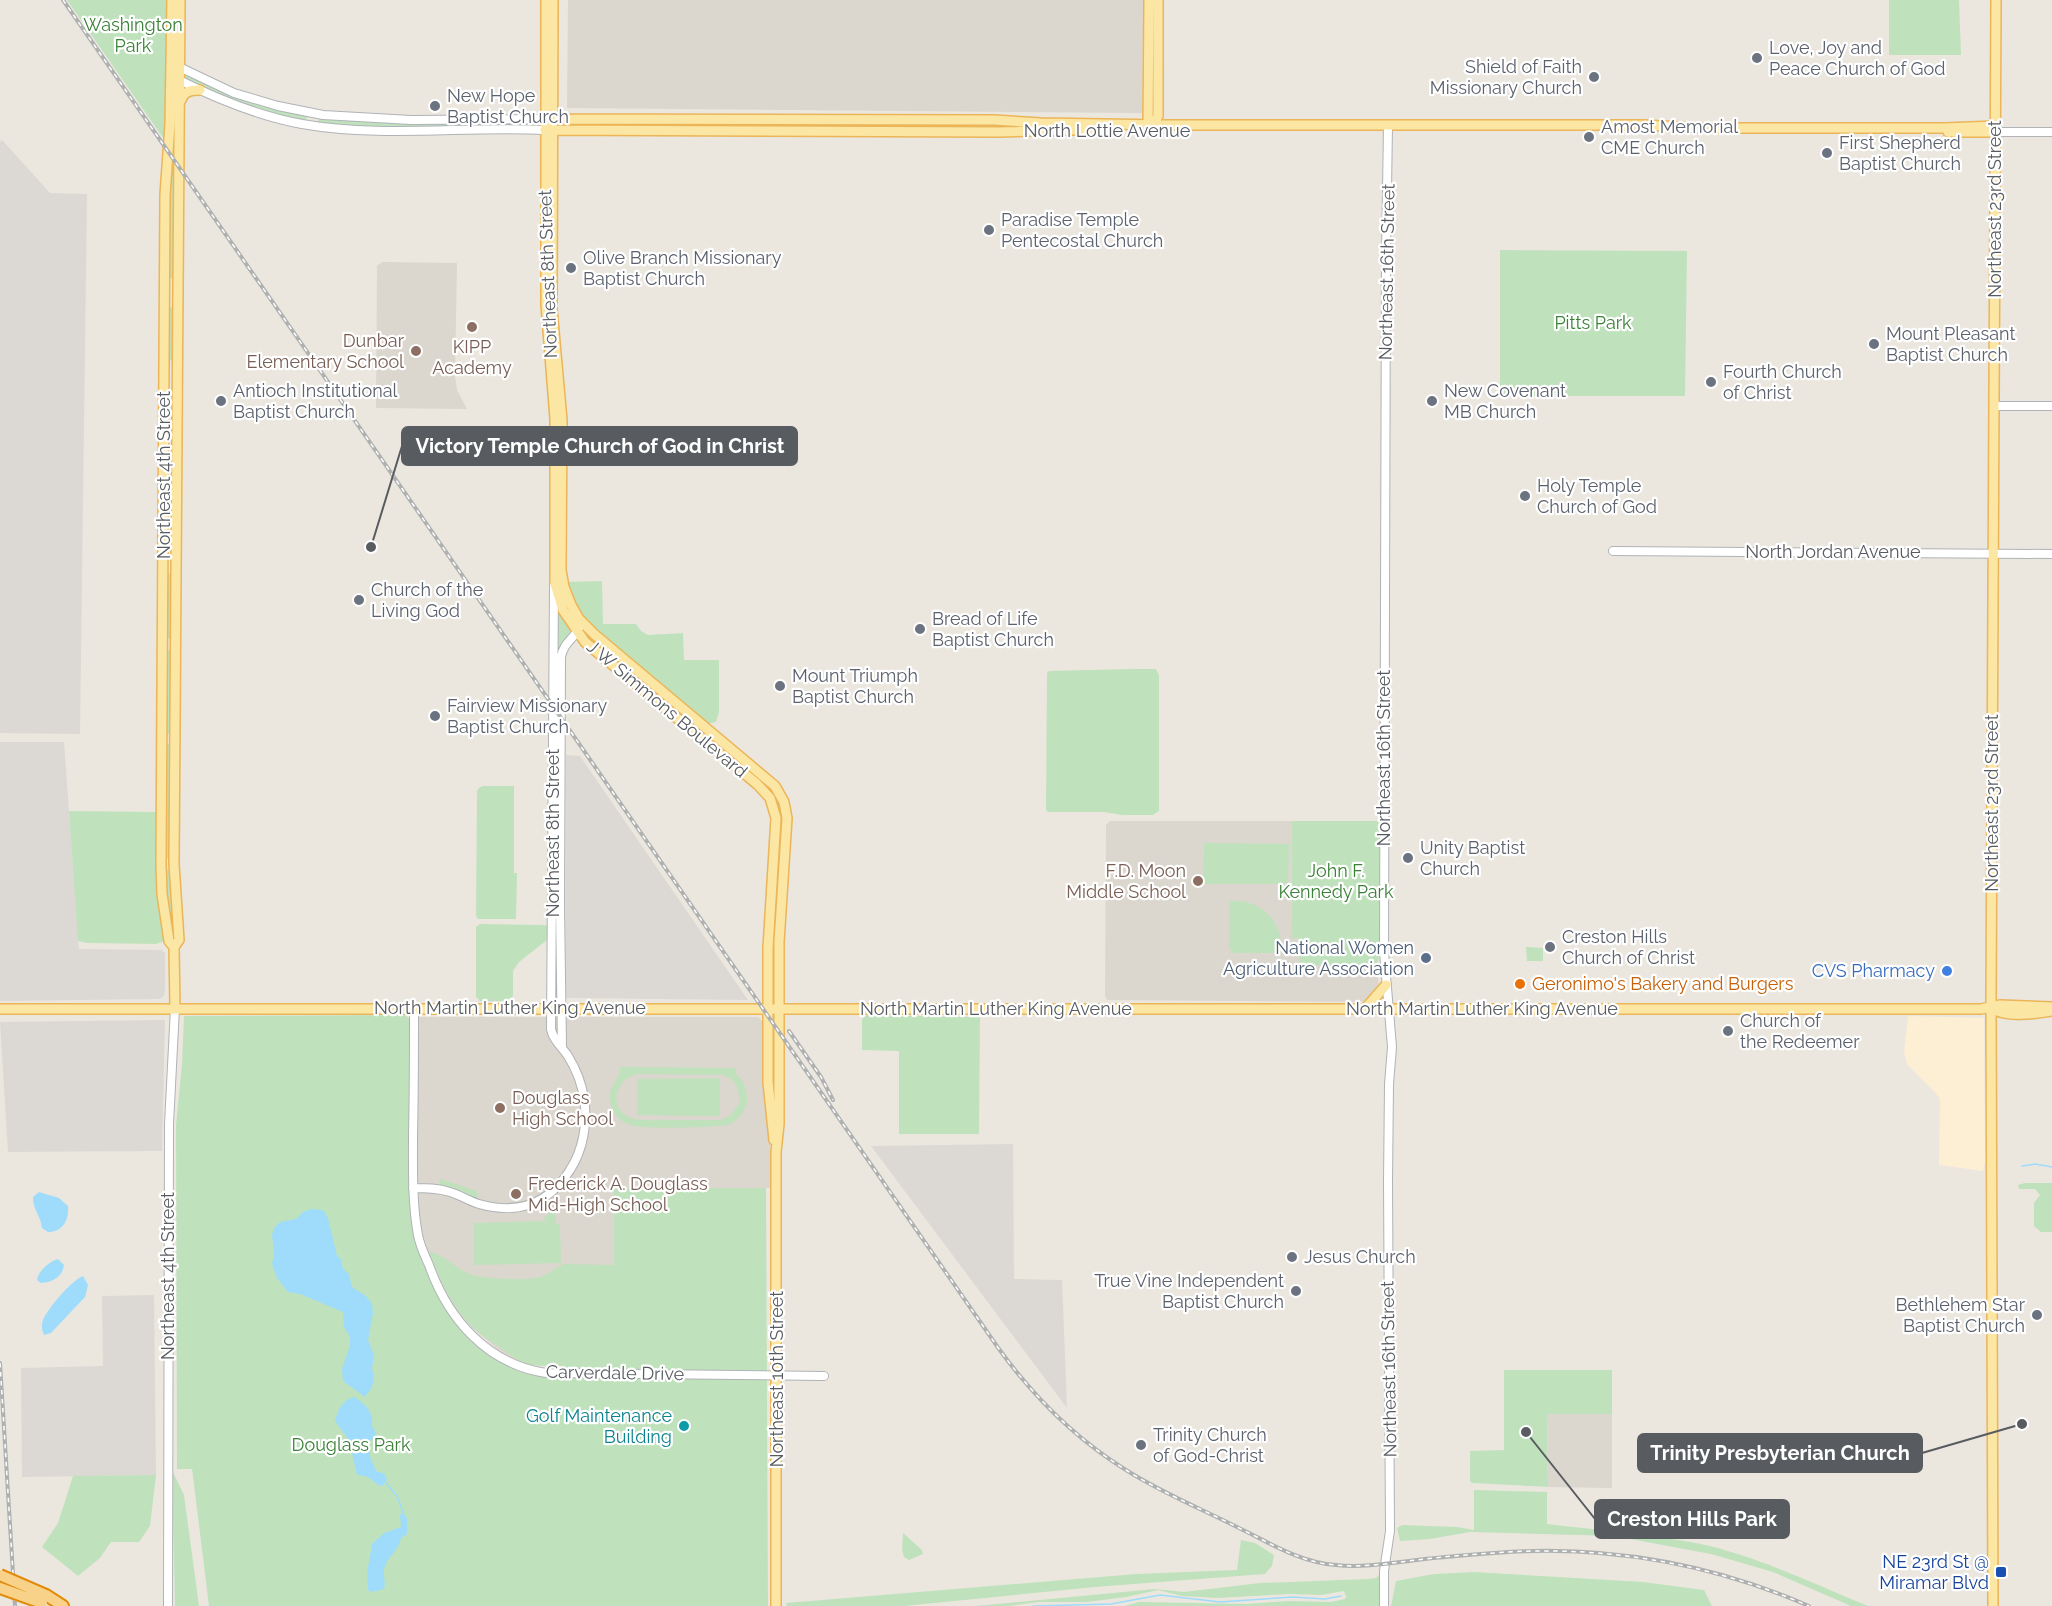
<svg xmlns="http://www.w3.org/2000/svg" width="2052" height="1606" viewBox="0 0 2052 1606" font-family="Raleway,sans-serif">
	<rect width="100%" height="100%" fill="#ebe7df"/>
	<path fill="#fcefd4" d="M1908,1016l76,2 1,144 -2,9 -44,-6 1,-67 -33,-34 -3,-12z"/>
	<path fill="#dcd9d4" d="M2,140l48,53 37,1 -7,540 -80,-1v-591z
		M0,742h64l15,207 82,1 4,3v37l-1,6 -4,3 -160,2z
		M566,755l14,1 168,244 -183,-2z
		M165,1020l-3,131 -154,1 -8,-130z
		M1013,1144l1,135 48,1 5,128 -196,-262z
		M154,1295l2,180 -134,2 -1,-109 82,-2 -1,-70z"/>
	<path fill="#dbd6ce" d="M568,0h575l-1,113 -575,-5z
		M382,262l75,1 -2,113 2,14 10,19 -91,-1 1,-142z
		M1110,821h182l-1,117h7l1,27h78l2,23 -12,13 -3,1 -257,-2 -2,-4 1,-171z
		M418,1017h340l5,5 1,52 6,66v48h-155l-1,77 -50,101 -36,-1 -26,-12 -36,-30 -18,-22 -18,-41 -7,-23 -5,-28 -1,-31z
		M1547,1414h65v74l-64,-1z"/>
	<path fill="#bfe2bc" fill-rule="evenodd" d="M67,0h102l-3,142z
		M1889,0h70l2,55h-72z
		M186,75l44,20 73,19 4,3 -1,4 -5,1 -48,-12 -68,-30z
		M321,116l216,6v3l-2,1 -157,2 -59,-3 -2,-3z
		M1000,122l59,6 -396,-1 -1,-4z
		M171,161l5,5 -1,111 -1,2 -6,-2v-77z
		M1500,250l187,1 -2,145h-185z
		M170,307l5,2 -1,51 -6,1 -1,-52z
		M169,573l4,3 -1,61 -2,2 -4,-3v-60z
		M602,581l1,43h33l5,7 7,4 35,-2 1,27h35v52l-3,10 -9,2 -111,-91 -16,-18 -15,-33z
		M557,609l14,22 -11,15 -2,6h-2z
		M168,650l5,2 -1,78 -3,4 -3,-1v-81z
		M1131,669h25l3,6v136l-6,4h-31l-18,-3h-56l-2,-2 1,-137 2,-2z
		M167,744l5,1 -1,111 -5,3 -2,-3 1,-110z
		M483,786h31v87h3l-1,46h-38l-2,-3 1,-125 2,-3z
		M69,811l89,1 7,126 -1,3 -8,3 -68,-1 -10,-2z
		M1292,821h85l3,2 1,127 -4,15h-78l-1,-27h-7z
		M1204,843l85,1 -1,40h-85z
		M167,869l4,3 4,68h-2l-7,-39 -2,-29z
		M1229,901c31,-3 55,20 52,52h-47l-5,-5z
		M480,924l64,1 3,1v14l-28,22 -6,9v25l-5,5h-28l-4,-4v-70z
		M1526,947l17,1v13h-16z
		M405,1015l6,5v194c13,61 29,107 84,142 7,5 15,12 23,15 15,5 31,5 46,5v-10c-12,-1 -27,1 -38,-2 -14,-5 -19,-13 -31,-20 -36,-21 -51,-54 -66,-92 16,2 26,17 41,22 13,5 57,7 70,3 10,-2 15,-11 25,-13l49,1v-77h152l2,418h-559l-17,-137h-15l-1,-344 6,-61 2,-48z
		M867,1015l113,2 -1,117h-80v-83l-37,-1v-31z
		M620,1067l116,1v6c7,6 11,15 11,24 0,11 -7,21 -17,26 -9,4 -85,5 -96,2 -9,-2 -18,-8 -21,-16 -10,-24 8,-28 7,-43zM640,1074l83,1c14,5 17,15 16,29l-9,12 -10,4c-19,0 -38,0 -57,0 -9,0 -20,1 -29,-1 -27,-7 -21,-42 6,-45z
		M720,1078v38l-83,-1v-36z
		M440,1179l37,12v9l-37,-14z
		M2025,1183h27v49h-11l-7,-6v-23l6,-8 -5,-6h-16l-1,-4z
		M554,1207l2,17 4,1 1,38 -87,2v-42l68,-2 11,3 -10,-4z
		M1504,1370h108v44h-65l1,73 -76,-4 -2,-2v-30l34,-1z
		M172,1470l12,25 15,111h-24z
		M156,1475l-6,51 -11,16h-28l-11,16 -22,18 -36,-29 16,-24 15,-47z
		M1474,1490l73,2v32c51,6 103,10 154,20 55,12 114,40 167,62h-17l-78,-34 -62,-18 -97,-18 -144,-4 -40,7 -30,2 -3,-13 5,-3 55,2 17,3z
		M903,1533l19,17 1,4 -14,6 -5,-3 -2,-7z
		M1241,1540l14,3 19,12 -2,11 -7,8 -170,13 -191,19h-117l-1,-3 350,-29 101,-4z
		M1474,1572l169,10 61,8 8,16h-321l5,-25 38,-7z
		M1379,1575l2,3v28h-257l15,-4 107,2 44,-3 41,1 14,-3 1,-2 -2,-6 -23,4 -31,-1 -73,4 -35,-2 -24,-6 -32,7 -39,5h-48l-30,4h-32l178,-17 29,3 76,-9 108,-4 8,-1z"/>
	<path fill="#9fdbfb" d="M39,1192l20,6 9,8c1,14 -5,26 -20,26l-6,-4c-1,-12 -9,-17 -9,-31z
		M311,1209l12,1 5,8 9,38 4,3 2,10 6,5 3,13 14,9 6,8 1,9 -5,27 6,15 -2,13 2,10 -2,9 -7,10 -22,-16 -1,-12 8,-23v-9l-6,-10 -1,-15 -43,-18 -12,-2 -11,-14 -5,-14 2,-10 -2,-19 2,-7 6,-6 16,-3 7,-7z
		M58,1259l6,6c-2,13 -12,17 -23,18l-4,-3c1,-9 13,-19 21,-21z
		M83,1276l5,9 -3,12 -34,36 -7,2c-2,-5 -3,-9 -1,-15 5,-12 28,-39 40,-44z
		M354,1397c12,7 20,16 18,29l4,7v3l-6,5v16l6,14 9,3 2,6 -5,6c-12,-3 -7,-10 -25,-11l-8,-35 -14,-19c3,-11 7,-21 19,-24z
		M403,1512l4,7v15l-6,4c-2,12 -14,19 -17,31 -1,6 2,13 0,20l-12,3 -4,-2 -1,-17 5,-29 12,-11 17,-6 -1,-12z"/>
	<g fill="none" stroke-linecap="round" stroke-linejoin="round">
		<path stroke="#9fdbfb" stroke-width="1.5" d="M2022,1166l13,-2 17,3
			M386,1483l11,13 6,16
			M1033,1606l78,-2 49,-9 60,7 73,-5 32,2 16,-3"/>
		<g stroke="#b0b3b7" stroke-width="10">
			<path id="minor" d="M175,65l59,28 44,13 45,9 88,5 134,-1
				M177,79c40,20 81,37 125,45 79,14 163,2 243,6
				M1995,132h57
				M1994,406h58
				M1613,551l439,3
				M414,1008c0,43 0,85 -1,128 0,33 -1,67 5,99 2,11 7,21 11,30 19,54 58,99 117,108l278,3
				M562,1047l-2,-140 1,-250c3,-16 14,-18 18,-30
				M413,1188c13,0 25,0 37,4 10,3 19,9 29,12 39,11 70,0 91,-34 13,-20 18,-47 14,-71 -2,-15 -8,-30 -16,-43 -6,-9 -15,-16 -17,-27l3,-443
				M168,1606l1,-482 6,-116
				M1384,1606v-35l6,-40 -2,-349 1,-98 3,-37 -8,-95 2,-695 2,-132"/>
		</g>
		<g stroke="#ebb558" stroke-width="12">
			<path id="major" d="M172,0l-2,124 -5,71 -4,670 1,29 7,47 5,6
				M546,0v305l9,114v165l8,26 22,32 172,142 13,14 6,20 -8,130v134l6,58
				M553,0l-1,309 10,111 -1,150 3,17 7,18 8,14 15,15 181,152 9,16 3,16 -8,124v182l-3,28v454
				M181,100c3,-9 10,-10 19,-10
				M545,119l449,1 47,3 125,2h479l54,3h245l51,-2
				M1148,127l1,-127
				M1150,128l4,-4 4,-8v-116
				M545,130l454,2 110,-3
				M1948,132h47
				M175,1008l-1,-61 5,-7 -5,-76 6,-864
				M1991,1008c16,10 43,6 61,3
				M0,1009h1981l19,-4 52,2
				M1365,1009l21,-24
				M1993,1606l-2,-605 5,-1001"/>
		</g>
		<g stroke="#e28b09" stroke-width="14">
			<path id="highway" d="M46,1595l17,11"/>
		</g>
		<use href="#minor" stroke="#fff" stroke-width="8"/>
		<use href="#major" stroke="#fbe6a4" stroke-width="9"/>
		<use href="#highway" stroke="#f8d289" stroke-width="10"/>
		<g stroke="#afb0b0" stroke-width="4">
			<path id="rail" d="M63,0l936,1349c34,47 77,90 127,121 36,23 76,39 113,58 31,15 62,35 97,37 27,3 55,-2 81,-5 30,-4 61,-6 91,-8 103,-6 206,13 301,54
				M789,1031l32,46 12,23
				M0,1363l15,243"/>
		</g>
		<use href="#rail" stroke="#fff" stroke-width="1.5" stroke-dasharray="4.5" stroke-linecap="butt"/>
		<g stroke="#e28b09" stroke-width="14" stroke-linecap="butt">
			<path id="highway-bridge" d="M0,1575l46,20
				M0,1588l42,15"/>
		</g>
		<use href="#highway-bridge" stroke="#f8d289" stroke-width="10"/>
	</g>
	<g fill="#6b7280" stroke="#fff" stroke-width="2">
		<circle cx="1757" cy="58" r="6"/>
		<circle cx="1594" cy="77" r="6"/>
		<circle cx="435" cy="106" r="6"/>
		<circle cx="1589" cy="137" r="6"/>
		<circle cx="1827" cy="153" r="6"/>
		<circle cx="989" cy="230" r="6"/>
		<circle cx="571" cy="268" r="6"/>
		<circle cx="1874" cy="344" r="6"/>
		<circle cx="1711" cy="382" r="6"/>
		<circle cx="221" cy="401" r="6"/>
		<circle cx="1432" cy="401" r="6"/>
		<circle cx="1525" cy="496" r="6"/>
		<circle cx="359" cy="600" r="6"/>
		<circle cx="920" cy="629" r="6"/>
		<circle cx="780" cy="686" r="6"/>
		<circle cx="435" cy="716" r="6"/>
		<circle cx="1408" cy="858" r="6"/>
		<circle cx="1550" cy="947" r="6"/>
		<circle cx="1728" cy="1031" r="6"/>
		<circle cx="1292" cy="1257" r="6"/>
		<circle cx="1296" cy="1291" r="6"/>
		<circle cx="2037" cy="1315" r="6"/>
		<circle cx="1141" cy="1445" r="6"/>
	</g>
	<g fill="#8d6e63" stroke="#fff" stroke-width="2">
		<circle cx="472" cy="327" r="6"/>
		<circle cx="416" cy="351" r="6"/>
		<circle cx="1198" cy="881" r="6"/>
		<circle cx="500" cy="1108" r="6"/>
		<circle cx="516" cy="1194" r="6"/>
	</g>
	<circle fill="#5c6f8a" stroke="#fff" stroke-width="2" cx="1426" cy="958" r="6"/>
	<circle fill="#3f7fe0" stroke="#fff" stroke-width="2" cx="1947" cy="971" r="6"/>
	<circle fill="#e8710a" stroke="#fff" stroke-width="2" cx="1520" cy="984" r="6"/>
	<circle fill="#0f9aa8" stroke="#fff" stroke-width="2" cx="684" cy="1426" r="6"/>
	<rect fill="#1a4fb4" stroke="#fff" stroke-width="2" x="1995" y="1566" width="12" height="12" rx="3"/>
	<g text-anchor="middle" stroke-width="4.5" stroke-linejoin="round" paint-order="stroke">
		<g font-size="18" fill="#3a8137" stroke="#fff">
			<text x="133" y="31">Washington<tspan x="133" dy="21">Park</tspan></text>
			<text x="1593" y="329">Pitts Park</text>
			<text x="1336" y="877">John F.<tspan x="1336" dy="21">Kennedy Park</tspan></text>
			<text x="351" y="1451">Douglass Park</text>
		</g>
		<g font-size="18" fill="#5b616d" stroke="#fff" text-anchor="start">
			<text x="1769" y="54">Love, Joy and<tspan x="1769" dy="21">Peace Church of God</tspan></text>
			<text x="1582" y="73" text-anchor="end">Shield of Faith<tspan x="1582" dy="21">Missionary Church</tspan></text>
			<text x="447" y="102">New Hope<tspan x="447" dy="21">Baptist Church</tspan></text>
			<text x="1601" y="133">Amost Memorial<tspan x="1601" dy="21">CME Church</tspan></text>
			<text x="1839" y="149">First Shepherd<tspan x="1839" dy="21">Baptist Church</tspan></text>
			<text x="1001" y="226">Paradise Temple<tspan x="1001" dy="21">Pentecostal Church</tspan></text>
			<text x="583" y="264">Olive Branch Missionary<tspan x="583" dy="21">Baptist Church</tspan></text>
			<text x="1886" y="340">Mount Pleasant<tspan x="1886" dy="21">Baptist Church</tspan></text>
			<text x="1723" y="378">Fourth Church<tspan x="1723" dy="21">of Christ</tspan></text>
			<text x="233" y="397">Antioch Institutional<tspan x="233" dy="21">Baptist Church</tspan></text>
			<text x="1444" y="397">New Covenant<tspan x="1444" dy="21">MB Church</tspan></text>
			<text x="1537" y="492">Holy Temple<tspan x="1537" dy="21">Church of God</tspan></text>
			<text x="371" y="596">Church of the<tspan x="371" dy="21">Living God</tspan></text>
			<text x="932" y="625">Bread of Life<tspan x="932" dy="21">Baptist Church</tspan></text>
			<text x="792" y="682">Mount Triumph<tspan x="792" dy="21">Baptist Church</tspan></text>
			<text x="447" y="712">Fairview Missionary<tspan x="447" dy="21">Baptist Church</tspan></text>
			<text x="1420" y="854">Unity Baptist<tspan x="1420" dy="21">Church</tspan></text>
			<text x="1562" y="943">Creston Hills<tspan x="1562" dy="21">Church of Christ</tspan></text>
			<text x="1740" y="1027">Church of<tspan x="1740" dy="21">the Redeemer</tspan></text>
			<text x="1304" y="1263">Jesus Church</text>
			<text x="1284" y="1287" text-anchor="end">True Vine Independent<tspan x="1284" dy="21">Baptist Church</tspan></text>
			<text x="2025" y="1311" text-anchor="end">Bethlehem Star<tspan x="2025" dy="21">Baptist Church</tspan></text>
			<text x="1153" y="1441">Trinity Church<tspan x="1153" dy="21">of God-Christ</tspan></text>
		</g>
		<g font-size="18" fill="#585c60" stroke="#fff">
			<text x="1107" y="137">North Lottie Avenue</text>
			<text transform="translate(1995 209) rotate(-90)" y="6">Northeast 23rd Street</text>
			<text transform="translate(1387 272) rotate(-89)" y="6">Northeast 16th Street</text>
			<text transform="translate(548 274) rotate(-92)" y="6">Northeast 8th Street</text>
			<text transform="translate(164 475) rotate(-90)" y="6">Northeast 4th Street</text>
			<text x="1833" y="558">North Jordan Avenue</text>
			<text transform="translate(667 709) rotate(40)" y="6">J W Simmons Boulevard</text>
			<text transform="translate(1384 758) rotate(-90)" y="6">Northeast 16th Street</text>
			<text transform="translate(1992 803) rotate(-90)" y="6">Northeast 23rd Street</text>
			<text transform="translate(553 833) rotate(-90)" y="6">Northeast 8th Street</text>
			<text x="510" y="1014">North Martin Luther King Avenue</text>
			<text x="996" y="1015">North Martin Luther King Avenue</text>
			<text x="1482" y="1015">North Martin Luther King Avenue</text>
			<text transform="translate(168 1276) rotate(-90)" y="6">Northeast 4th Street</text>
			<text transform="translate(1389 1369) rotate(-91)" y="6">Northeast 16th Street</text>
			<text transform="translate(615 1373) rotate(1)" y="6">Carverdale Drive</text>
			<text transform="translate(777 1379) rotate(-90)" y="6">Northeast 10th Street</text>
		</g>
		<g font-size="18" fill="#785e54" stroke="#fff" text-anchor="end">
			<text x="404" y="347">Dunbar<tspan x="404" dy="21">Elementary School</tspan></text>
			<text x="472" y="353" text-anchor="middle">KIPP<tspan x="472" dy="21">Academy</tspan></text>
			<text x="1186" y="877">F.D. Moon<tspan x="1186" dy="21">Middle School</tspan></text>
			<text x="512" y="1104" text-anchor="start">Douglass<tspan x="512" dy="21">High School</tspan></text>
			<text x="528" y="1190" text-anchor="start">Frederick A. Douglass<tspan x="528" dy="21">Mid-High School</tspan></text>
		</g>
		<g font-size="18" fill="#4e5e75" stroke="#fff" text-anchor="end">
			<text x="1414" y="954">National Women<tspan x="1414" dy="21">Agriculture Association</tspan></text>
		</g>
		<g font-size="18" fill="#366cbe" stroke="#fff" text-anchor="end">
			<text x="1935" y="977">CVS Pharmacy</text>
		</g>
		<g font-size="18" fill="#c56008" stroke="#fff" text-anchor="start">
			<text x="1532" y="990">Geronimo's Bakery and Burgers</text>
		</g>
		<g font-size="18" fill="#0d838f" stroke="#fff" text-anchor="end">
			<text x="672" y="1422">Golf Maintenance<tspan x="672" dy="21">Building</tspan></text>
		</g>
		<g font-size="18" fill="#164399" stroke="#fff" text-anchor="end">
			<text x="1989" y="1568">NE 23rd St @<tspan x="1989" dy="21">Miramar Blvd</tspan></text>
		</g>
	</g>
	<path fill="none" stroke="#585c60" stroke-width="2" d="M371 547L402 446M2022 1424L1922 1453M1526 1432L1595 1519"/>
	<g fill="#585c60" stroke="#fff" stroke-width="2">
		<circle cx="371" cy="547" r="6"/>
		<circle cx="2022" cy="1424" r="6"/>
		<circle cx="1526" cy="1432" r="6"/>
	</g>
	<g fill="#585c60" stroke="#585c60" stroke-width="2">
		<rect x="402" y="427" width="395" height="38" rx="6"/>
		<rect x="1638" y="1434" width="284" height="38" rx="6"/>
		<rect x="1595" y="1500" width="194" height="38" rx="6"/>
	</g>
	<g font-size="20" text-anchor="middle" font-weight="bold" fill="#fff">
		<text x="600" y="453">Victory Temple Church of God in Christ</text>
		<text x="1780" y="1460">Trinity Presbyterian Church</text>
		<text x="1692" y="1526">Creston Hills Park</text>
	</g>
</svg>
